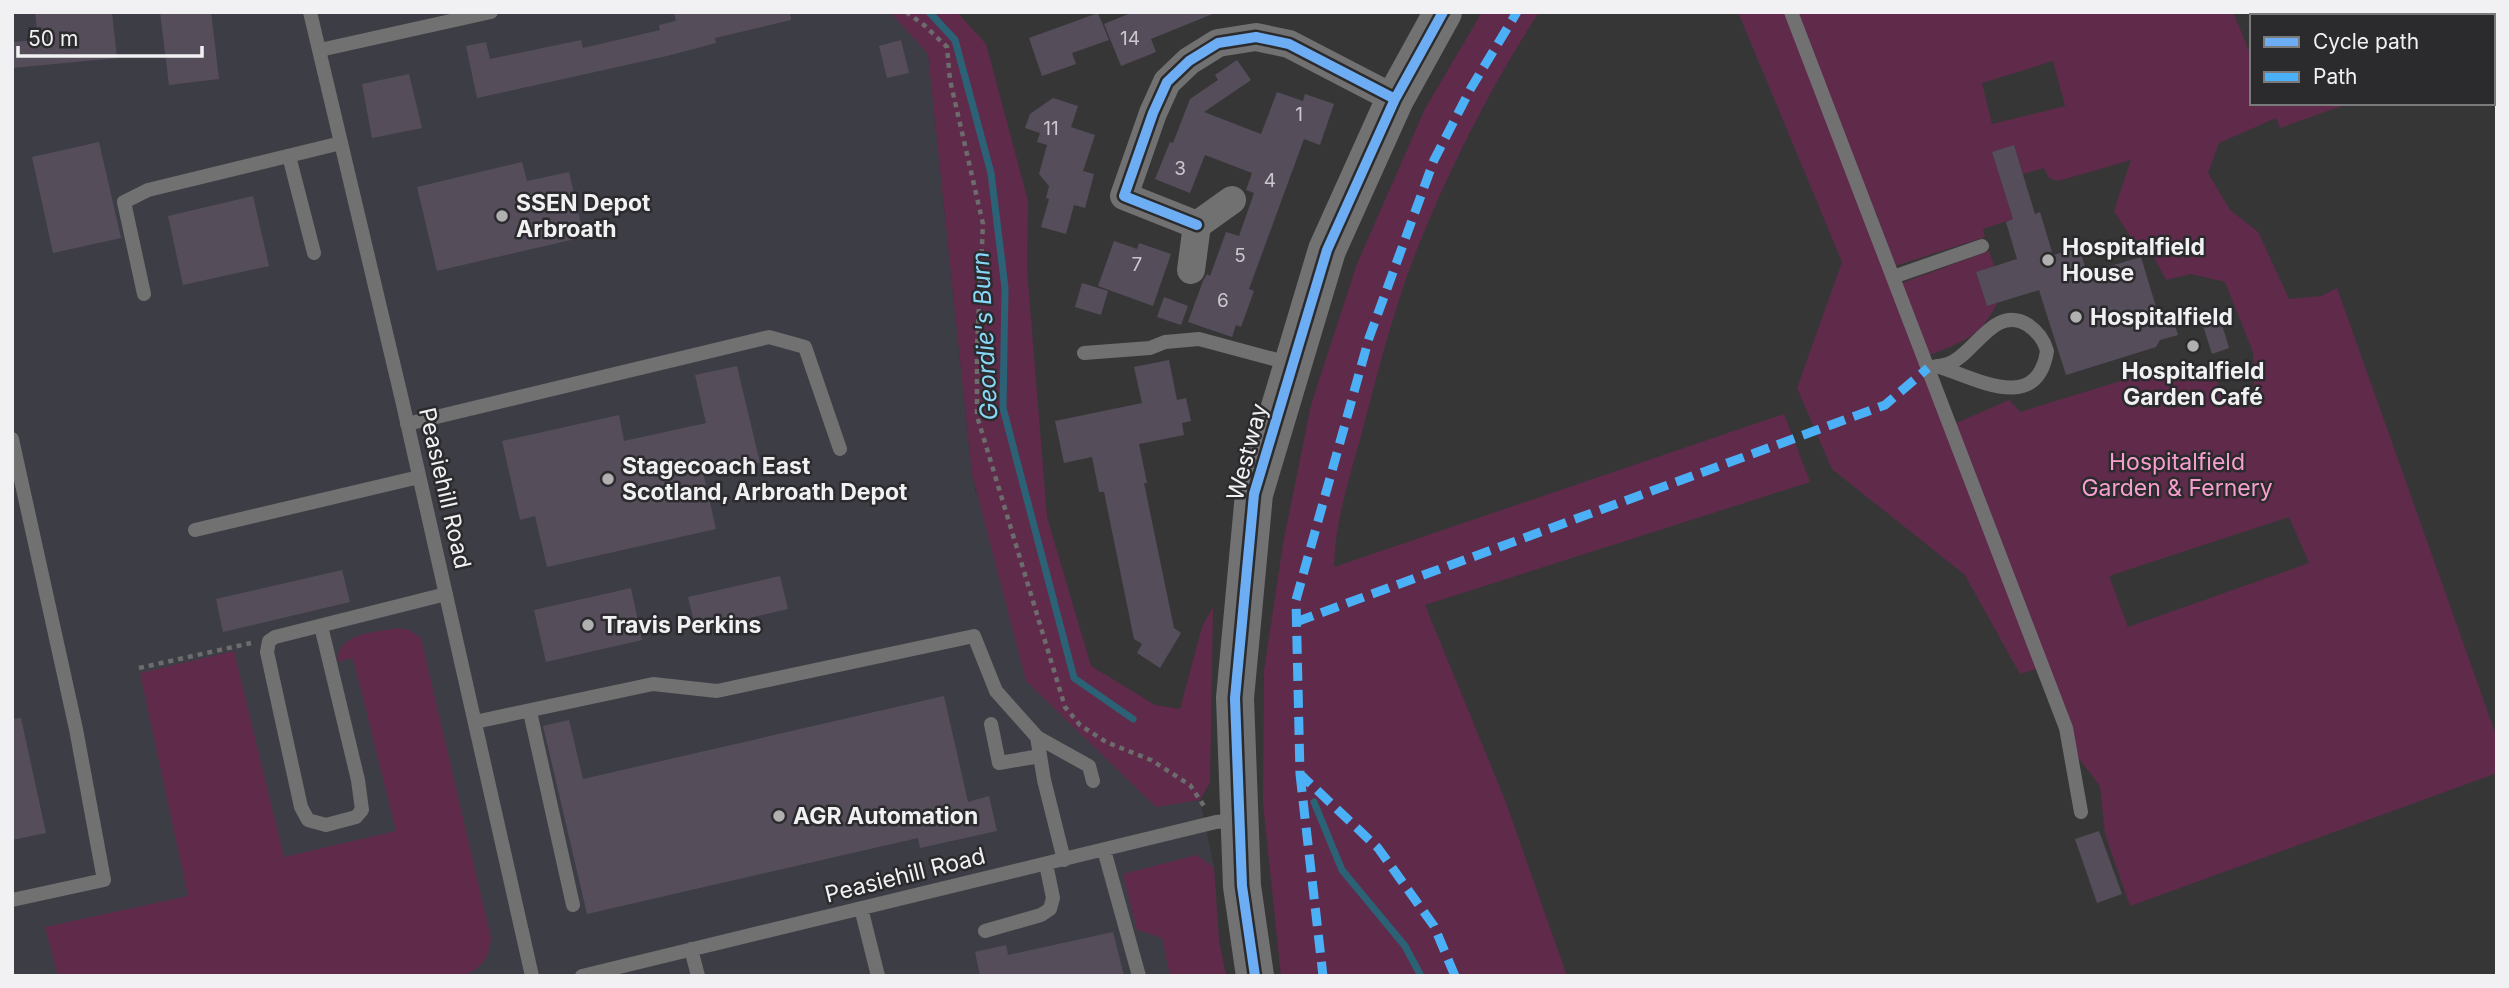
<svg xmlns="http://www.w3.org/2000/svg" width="2509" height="988" viewBox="0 0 2509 988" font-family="Inter,sans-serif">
	<rect width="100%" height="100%" fill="#363637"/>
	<path fill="#3d3d45" d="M12,12h878l38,42 44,420 4,19 180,314 44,-7 14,67 5,74 7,35h-1214z"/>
	<path fill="#602b4b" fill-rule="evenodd" d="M890,12h67l29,32 42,157 -1,68 20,248 44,149 64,39 25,4 22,-82 11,-20 -3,175 -10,18 -44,7 -130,-126 -54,-207 -44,-420z
		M1482,12h57c-48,74 -89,155 -122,237 -23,59 -39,122 -55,183 -12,45 -27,88 -28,135l450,-153 26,68 -385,123 80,195 62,176h-286l-18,-173 1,-132 19,-127 28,-139 46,-141 68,-155z
		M1738,12h495l19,46v45h98l-70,25 -4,-10 -57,25 -11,30 22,37 28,22 31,67 32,-3 16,-8 160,450v35l-367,133 -25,-72 -5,-48 -23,-30 -11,-49 -26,-39 -20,6 -55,-99 -133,-106 -35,-81 45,-126zM2053,61l12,45 -73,18 -10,-41zM2014,145l9,29 21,-6 5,10 9,3 73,-21 -17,51 22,34 12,1 18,34 25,-6 34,8 28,70 1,37 -30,11c-3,-6 -5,-16 -9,-22 -8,-11 -36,-11 -49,-11l-146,45 -11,-12 -64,28 -16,-73c32,-12 53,-19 68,-52l-10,3 -11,-34 18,-6 -5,-15 -87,32 -38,-69 11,-4 20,56 90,-29 -2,-8 30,-10 -21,-67zM2289,517l20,46 -181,64 -19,-51z
		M2448,12h49v38l-4,2v-36h-57z
		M397,628l12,2 12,8 70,300c-2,20 -9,31 -29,38h-404l-13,-49 143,-31 -48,-223 94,-22 50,206 112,-26 -43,-173 -16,4c1,-30 37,-29 60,-34z
		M1196,855l18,12 5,74 7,35h-56l-8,-38 -25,-8 -14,-56z"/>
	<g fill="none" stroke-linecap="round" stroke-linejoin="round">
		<path stroke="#2b6276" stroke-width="7" d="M929,12l26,28 36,133 14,115 -2,120 71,270 59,41
			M1314,802l28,68 63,76 16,30"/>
	</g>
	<path fill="#564d5b" d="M35,12h77l5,46 -105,10v-26l26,-2z
		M160,12h51l8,67 -50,6z
		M674,12h116l1,8 -76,18 1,5 -49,13 -190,42 -11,-52 20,-4 4,17 91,-19 2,8 77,-18 -1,-5 17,-4z
		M1133,12h82v1l-64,26 5,13 -35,14 -17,-42z
		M1098,13l11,27 -37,13 4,11 -34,12 -13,-38z
		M901,40l8,33 -22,5 -8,-32z
		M1237,60l14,20 -47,32 57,22 16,-42 26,9 2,-7 29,10 -14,41 -16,-6 -55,150 5,2 -13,36 -5,-2 -4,12 -44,-15 15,-41 4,-7 3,2 16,-44 13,4 15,-43 -8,-3 6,-17 -47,-18 -15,38 -35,-14 15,-37 3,1 17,-44 28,-19 -3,-5z
		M409,74l13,54 -50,10 -10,-54z
		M1053,98l25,8 -7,21 24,8 -12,36 11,3 -9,34 -11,-3 -8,29 -25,-7 8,-28 -3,-1 3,-12 -10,-12 8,-29 -10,-3 3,-9 -15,-5 5,-14z
		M99,142l22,96 -68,15 -21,-96z
		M2014,145l21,69 5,-2 13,43 22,-6 2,6 5,2 5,16 54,-16 18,60 12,-4 7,22 -18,5 -4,7 -90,28 -27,-85 -52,16 -11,-34 41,-13 -11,-37 7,-3 -21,-67z
		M522,162l5,19 42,-9 15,65 -147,34 -20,-84z
		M253,196l16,70 -86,19 -15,-69z
		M1114,241l23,8 2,-6 32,11 -18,52 -55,-20z
		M1082,283l26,8 -7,24 -26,-8z
		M1164,297l24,9 -7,19 -24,-8z
		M2217,308l12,40 -17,6 -13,-41z
		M1169,360l8,40 9,-2 5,23 -9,2 2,12 -45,9 8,39h-3l30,145 7,5 -21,35 -23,-15 5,-9 -8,-5 -30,-147h-5l-7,-35 -28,6 -9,-42 87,-18 -8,-36z
		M737,366l23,97 -56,13 12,53 -169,38 -12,-51 -15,4 -18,-79 117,-26 5,26 82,-18 -11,-48z
		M342,570l8,32 -127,30 -7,-33z
		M780,576l8,33 -92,21 -8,-33z
		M631,588l11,52 -96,22 -12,-52z
		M944,696l24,106 21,-6 8,35 -77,17 -2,-10 -331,76 -44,-188 26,-6 14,59z
		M21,718l25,115 -34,7v-121z
		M2099,831l23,63 -25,9 -22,-64z
		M1113,932l11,44h-144l-5,-24 31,-7 2,10z"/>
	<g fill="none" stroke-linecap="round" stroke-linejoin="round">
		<path stroke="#6c6c6d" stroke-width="4.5" stroke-dasharray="5 5" stroke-linecap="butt" d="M906,12l18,13 23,22 3,33 33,144 -6,123v69l88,291 15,18 26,17 45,18 39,25 14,21
			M139,668l112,-25"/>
		<path stroke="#717171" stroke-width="14" d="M310,12l92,388 130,576
			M1791,12l275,716 15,84
			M320,50l171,-38
			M289,156l25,97
			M1893,277l89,-31
			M144,294l-20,-92 24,-12 193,-47
			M1084,353l66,-5 15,-6 34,-3 93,25
			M1928,368c7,-2 16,-2 22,-5 25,-10 45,-59 78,-38 9,6 16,15 19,26 -10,64 -72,27 -110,15
			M407,424l362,-87 36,10 35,102
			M12,439l64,290 28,151 -92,20
			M195,530l224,-53
			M321,626l37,154 4,30 -6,7 -30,8 -18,-5 -7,-13 -34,-155 2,-11 6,-4 171,-43
			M530,712l43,193
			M475,722l178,-38 64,7 257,-55 22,55 41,46 7,43 20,80
			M991,724l8,39 41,-7
			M1037,737l52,29 4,15
			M1104,850l35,126
			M861,908l17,68
			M985,931l56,-16 9,-6 3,-11 -7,-34
			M691,949l7,27
			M582,976l634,-154 22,-2"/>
		<path stroke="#717171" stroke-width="28" d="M1197,225l-73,-29 29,-83 14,-31 22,-21 29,-18 38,-6 33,7 106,55
			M1191,270l6,-45 35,-25"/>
		<path stroke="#727272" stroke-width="38" d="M1255,976l-13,-90 -7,-188 19,-204 73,-244 68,-151 48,-87"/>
		<path stroke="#4cb0f7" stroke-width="9" stroke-dasharray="18 9" stroke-linecap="butt" d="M1296,622l589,-217 43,-37
			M1300,774l23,202
			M1455,976l-21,-50 -56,-78 -78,-74 -4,-174 73,-262 65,-178 37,-72 46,-76"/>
		<g stroke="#2b2b2e" stroke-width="15">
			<path id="cycleway" d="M1197,225l-73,-29 29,-83 14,-31 22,-21 29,-18 38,-6 33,7 106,55
				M1255,976l-13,-90 -7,-188 19,-204 73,-244 68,-151 48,-87"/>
		</g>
		<use href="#cycleway" stroke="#6dadf4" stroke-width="10"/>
	</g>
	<g fill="#b0b0b1" stroke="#2b2b2e" stroke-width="2.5">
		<circle cx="502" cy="216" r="7"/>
		<circle cx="2048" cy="260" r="7"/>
		<circle cx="2076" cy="317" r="7"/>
		<circle cx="2193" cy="346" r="7"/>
		<circle cx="608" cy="479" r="7"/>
		<circle cx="588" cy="625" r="7"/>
		<circle cx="779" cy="816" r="7"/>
	</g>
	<g text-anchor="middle" stroke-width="5" stroke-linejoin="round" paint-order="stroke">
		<g font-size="19" fill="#cac8cd">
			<text x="1130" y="45">14</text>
			<text x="1299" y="121">1</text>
			<text x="1051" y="135">11</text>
			<text x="1180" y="175">3</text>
			<text x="1270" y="187">4</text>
			<text x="1240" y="262">5</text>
			<text x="1137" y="271">7</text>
			<text x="1223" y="307">6</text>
		</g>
		<g font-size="23" font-weight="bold" fill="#f1f1f3" stroke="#2b2b2e" text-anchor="start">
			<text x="516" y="211">SSEN Depot<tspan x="516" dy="26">Arbroath</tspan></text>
			<text x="2062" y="255">Hospitalfield<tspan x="2062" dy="26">House</tspan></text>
			<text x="2090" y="325">Hospitalfield</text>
			<text x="2193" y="379" text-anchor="middle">Hospitalfield<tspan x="2193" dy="26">Garden Café</tspan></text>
			<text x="622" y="474">Stagecoach East<tspan x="622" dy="26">Scotland, Arbroath Depot</tspan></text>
			<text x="602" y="633">Travis Perkins</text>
			<text x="793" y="824">AGR Automation</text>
		</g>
		<g font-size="23" fill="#f1f1f3" stroke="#2b2b2e">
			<text transform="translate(1247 452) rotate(-75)" y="8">Westway</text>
			<text transform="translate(445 488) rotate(77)" y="8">Peasiehill Road</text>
			<text transform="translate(905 875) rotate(-14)" y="8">Peasiehill Road</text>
		</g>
		<g font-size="23" fill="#f69fce" stroke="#2b2b2e">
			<text x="2177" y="470">Hospitalfield<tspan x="2177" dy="26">Garden &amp; Fernery</tspan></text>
		</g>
		<g font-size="24" font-style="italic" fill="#89d7f7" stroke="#2b2b2e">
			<text transform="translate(985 336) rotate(-93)" y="8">Geordie's Burn</text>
		</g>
	</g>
	<rect width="2509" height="988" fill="none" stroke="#f1f1f3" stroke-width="28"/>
	<rect x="2250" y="14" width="245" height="91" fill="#2b2b2e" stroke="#7a7a7d" stroke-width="2"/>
	<rect x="2264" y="37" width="35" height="10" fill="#6dadf4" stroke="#7a7a7d" stroke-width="2"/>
	<text x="2313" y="49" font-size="21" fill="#f1f1f3">Cycle path</text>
	<rect x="2264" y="72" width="35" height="10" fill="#4cb0f7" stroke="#7a7a7d" stroke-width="2"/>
	<text x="2313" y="84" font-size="21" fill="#f1f1f3">Path</text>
	<path d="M18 46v10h184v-10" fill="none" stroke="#f1f1f3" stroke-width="3.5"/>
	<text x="28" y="46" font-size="21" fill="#f1f1f3" stroke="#2b2b2e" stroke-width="5" paint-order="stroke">50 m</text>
</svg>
